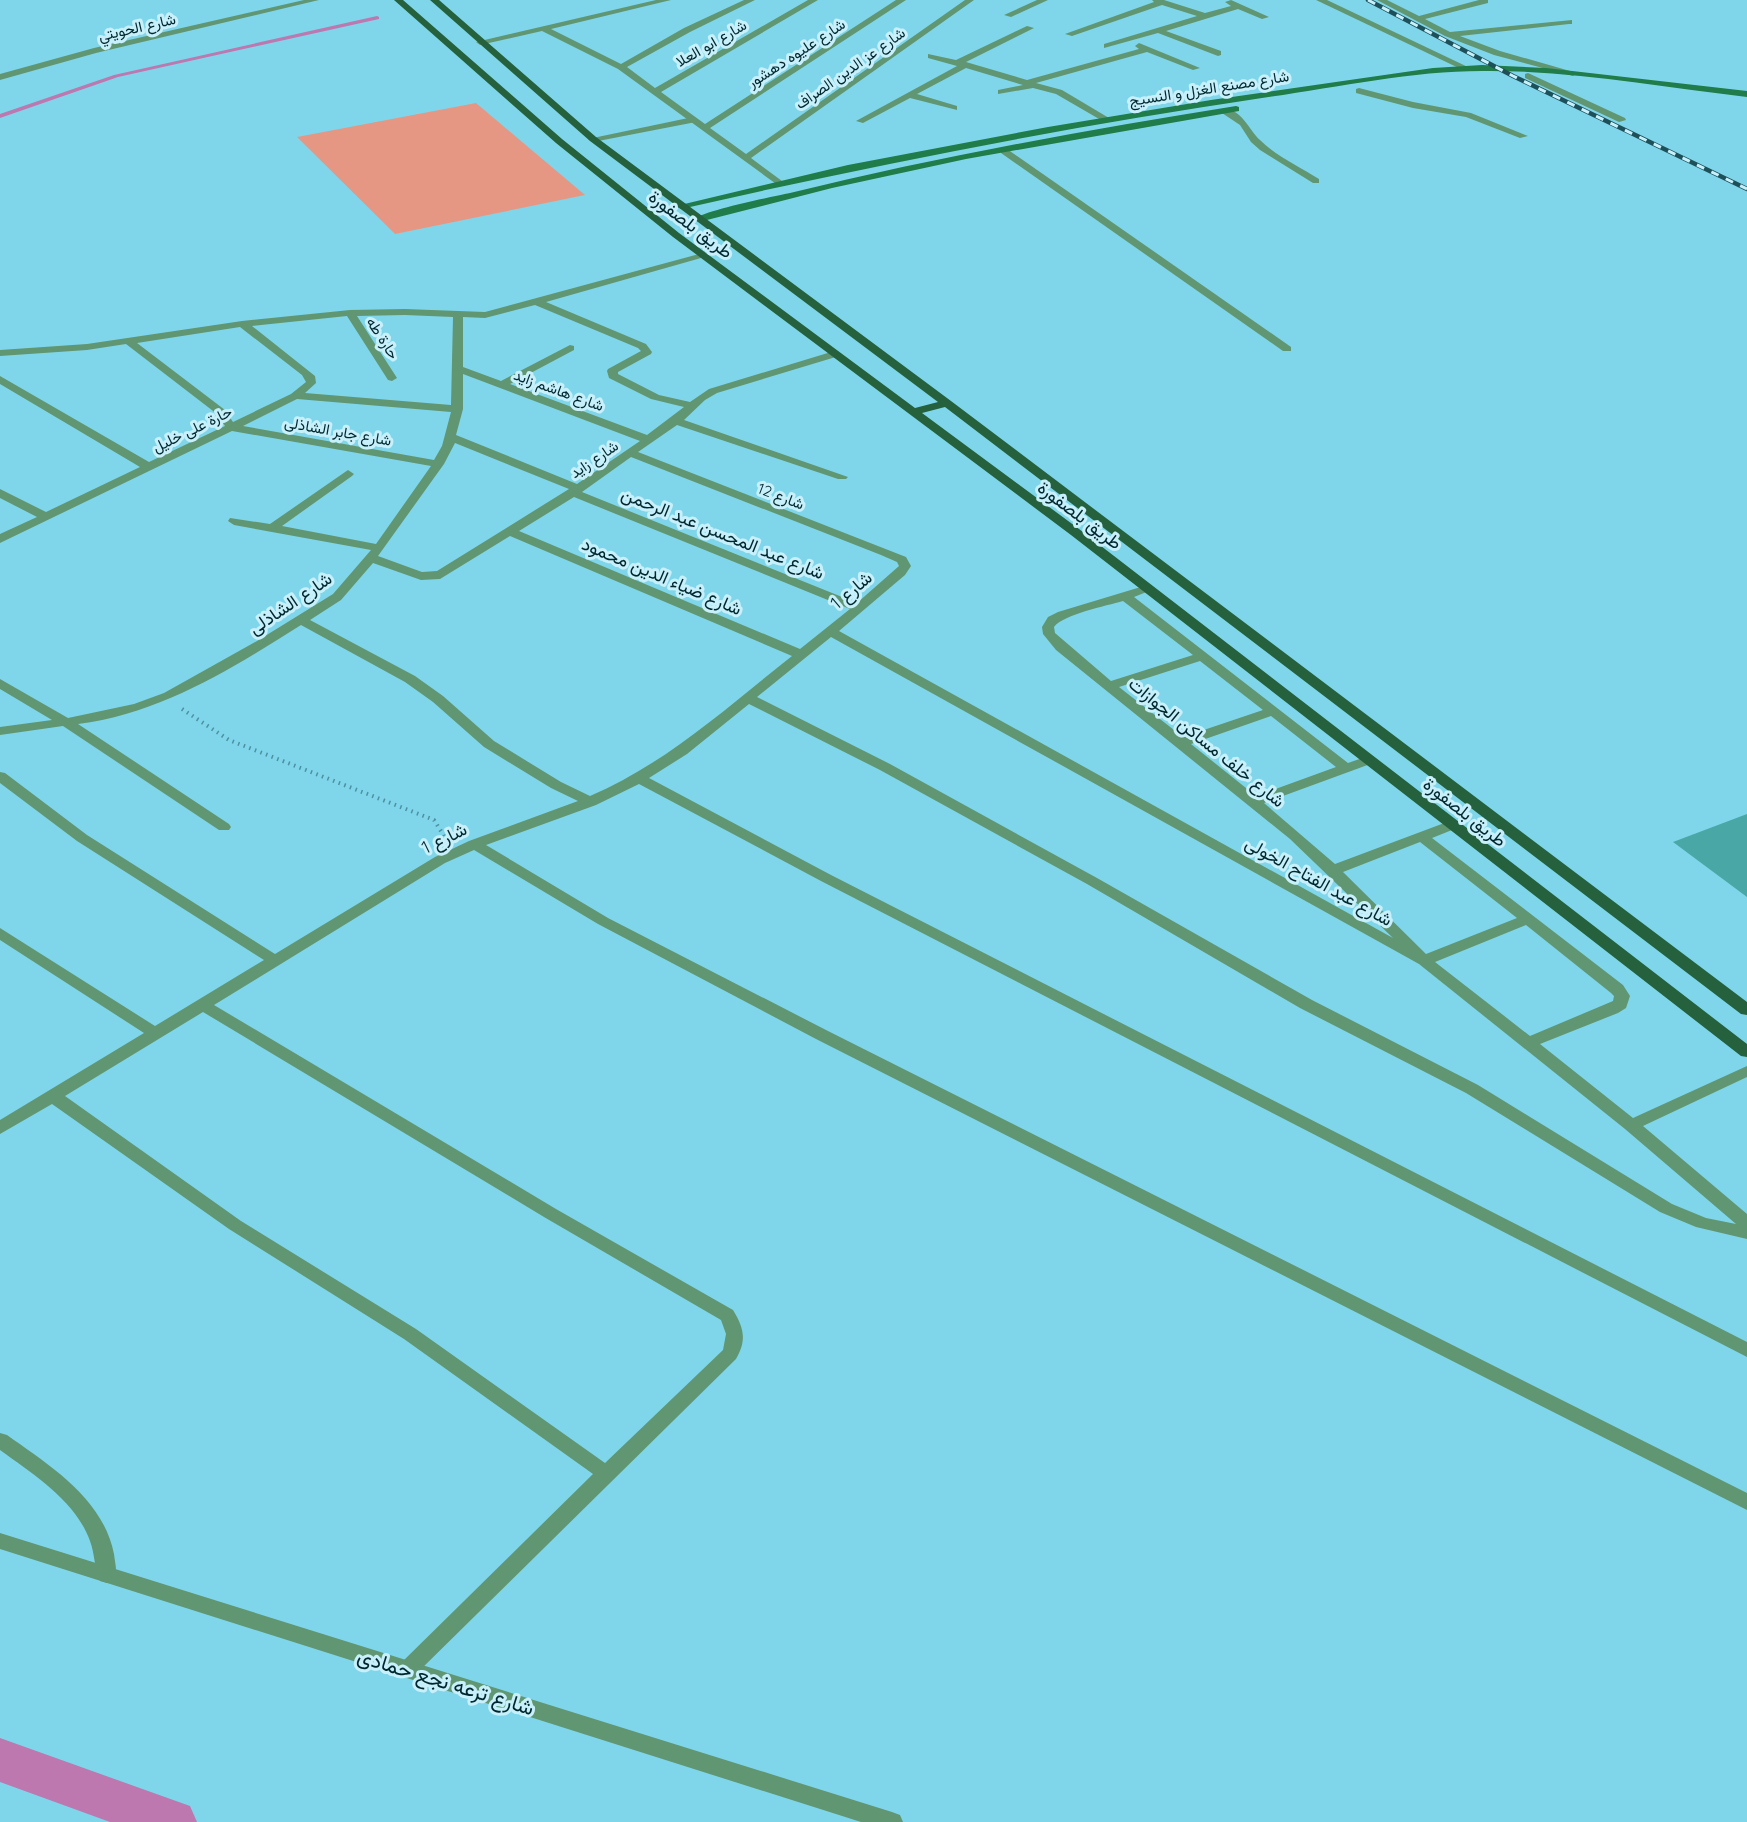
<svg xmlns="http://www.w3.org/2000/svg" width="1747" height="1822" viewBox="0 0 1747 1822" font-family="Quicksand,Vazirmatn,sans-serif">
<rect width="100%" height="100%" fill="#7fd6ea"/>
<path fill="#e69784" d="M476,103l109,92 -190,39 -98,-97z"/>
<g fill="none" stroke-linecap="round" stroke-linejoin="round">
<path fill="#bc78af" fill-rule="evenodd" d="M377,16l2,1v2l-261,58 -118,41v-4l114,-39z"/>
<path fill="#bc78af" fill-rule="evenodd" d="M0,1738l190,68 7,16h-87l-110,-40z"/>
</g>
<path fill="#49a7a6" d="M1747,814v83l-74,-55z"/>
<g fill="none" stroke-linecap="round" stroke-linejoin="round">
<path stroke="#4d91a0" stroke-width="4" stroke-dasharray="1.5 4.5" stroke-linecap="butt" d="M182,709l47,31 205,80 10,16"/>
<g fill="#619672" fill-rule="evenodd">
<path d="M1359,88l54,14 58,11 57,23 -8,2 -54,-21 -53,-9 -57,-15v-4z"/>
<path d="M1222,109c19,-2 27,21 38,31 16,16 40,27 59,39v4h-6l-53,-33 -9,-8 -11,-17 -18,-12z"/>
<path d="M693,117l4,3 -1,2 -103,20 -5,-3z"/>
<path d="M1001,149h6l284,198v4h-8l-282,-198z"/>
</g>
<g fill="#619672" fill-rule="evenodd">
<path d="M304,0h15l-223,53 -96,27v-6l94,-26z"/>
<path d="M656,0h15l-120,29 70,35 63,-36 60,-28h11l-65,32 -63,35 28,21 153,-88h10l-157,92 44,32 191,-124h10l-196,128 36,26 219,-154h9l-223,158 31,23v4l-3,1 -161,-117 -76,-38 -62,14 -4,-3z"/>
<path d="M1037,0h11l-37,17 -7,-2z"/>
<path d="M1152,0h12l41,13 26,-7 -6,-4 6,-2 38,17 -7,2 -24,-10 -72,22 55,20v4l-3,1 -60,-23 -54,15v-4l93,-28 -35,-11 -90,31 -7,-2 89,-32z"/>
<path d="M1316,0h11l143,68 -7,2z"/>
<path d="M1377,0h10l32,16 60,-16h9v3l-63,16 25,13 122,-12v4h-3l-109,12 40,15 77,22 -4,3 -79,-21 -49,-19z"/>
<path d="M1027,26l7,2 -68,34 61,18 112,-31 -4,-3 4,-3 61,25 -7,2 -46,-18 -111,31 26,7 47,28 1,2 -4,3 -50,-29 -23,-6 -35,6v-4l25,-5 -57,-17 -49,26 40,12v4l-47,-12 -47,25 -7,-2 101,-55 -29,-8v-4l28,6z"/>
<path d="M1528,73l97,45 1,2 -7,2 -94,-44v-4z"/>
<path d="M699,254l9,2 -162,46 100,42 6,8 -1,2 -33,18v2l41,21 31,7 19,-13 122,-37h8v4l-122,37 -12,7 -21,20 164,57 -2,2h-8l-161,-54 -39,27 268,105 5,9 -6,9 -66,56 554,307 -103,-99 -234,-189 -13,-16 -1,-7 6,-10 10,-5 86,-26h8l2,3 -20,8 214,166 20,-7 7,4 -2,3 -109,40 71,61 112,-42h10l2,3 -2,3 -25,10 191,147 7,11 -4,12 -8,5 -78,31 93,74 114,-52v11l-104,49 104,88v25l-51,-12 -36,-15 -194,-119 -166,-85 -213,-124 -207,-114 -131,-66 -62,50 -38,24 182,97 916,467v15l-926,-476 -182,-97 -43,21 -110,40 122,73 220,113 919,462v17l-931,-471 -218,-115 -124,-74 -29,13 -231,142 342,204 177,101c11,18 14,30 3,49l-321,316 -7,3 -7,-3 -3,-6 3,-6 192,-189 -189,-135 -175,-110 -177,-125 -52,30v-14l144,-87 -144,-93v-12l155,98 109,-66 -187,-119 -77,-58v-11l5,1 82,62 188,119 160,-97 34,-16 109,-40 -27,-13 -67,-41 -51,-45 -28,-20 -104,-57c-70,44 -139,88 -223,99l151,100 2,3 -2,3h-10l-156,-104 -63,9v-8l52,-7 -52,-31v-10l68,39 66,-14 30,-11 93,-52 76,-47 38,-44 -137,-25 -6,-4 2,-3 40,6 78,-54 6,4 -2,2 -70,50 94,18 55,-78 -199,-35 -232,112v-9l37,-17 -37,-19v-9l46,23 94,-45 -140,-83v-8l149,86 76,-36 -8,-12 -91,-70 -39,6 -87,6v-6l87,-6 155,-23 108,-11 55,-1 80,3zM535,305l103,43 3,3 -33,18 -1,2 2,7 42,21 33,8 -37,28 -137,-51 64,-34v-4l-4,-1 -69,36 -38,-14v-50l22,1zM405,315l48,2 -2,88 -146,-12 11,-10 -1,-7 -63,-50 95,-10 41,64 4,1 5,-3 -40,-62zM240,327l62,48 4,7 -15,12 -58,28 -8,-12 -88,-67zM463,374l177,67 -63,43 -121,-49 7,-26zM297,399l154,13 -9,34 -8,14 -191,-34zM455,443l114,46 -132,82 -15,1 -44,-16 66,-92zM631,457l250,98 16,7 2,4 -42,37 -275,-111zM574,497l276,112 -50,40 -281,-118zM510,536l282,120c-65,51 -125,107 -202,140l-29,-14 -67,-41 -51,-45 -28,-20 -105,-56 31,-20 32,-37 48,17 19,-1zM1123,601l70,54 -82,26 -56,-48 -1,-6c10,-13 52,-21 69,-26zM831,637l588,327 206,165 111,95 -30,-6 -34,-14 -194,-119 -166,-85 -215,-122 -207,-114 -133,-67zM1200,661l63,49 -80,27 -64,-50zM1271,716l65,51 -80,29 -65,-52zM1420,842l97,76 -91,36 -83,-82zM1526,925l85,68 3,3 -1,5 -83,35 -95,-74zM203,1012l341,205 177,103 5,14 -3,16 -118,113 -189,-134 -175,-108 -176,-125z"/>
<path d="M0,1433l7,2c42,30 96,63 107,119 1,9 4,18 0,27l-7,2 -7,-2c-6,-13 -5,-27 -10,-40 -15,-41 -56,-66 -90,-91z"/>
</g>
<path fill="#619672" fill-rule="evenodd" d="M0,1533l892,279 8,3 3,7h-42l-861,-273z"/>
<g fill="#207c48" fill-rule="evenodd">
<path d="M1482,65l64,3 201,23v6c-87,-10 -176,-27 -265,-26 -72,0 -148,17 -220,27 -195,29 -389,67 -581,111l-5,-3 172,-41 200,-38 163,-27 222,-32z"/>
<path d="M1236,106l3,1v4l-273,48 -134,29 -133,34 -5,-3c12,-9 77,-22 96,-26 147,-36 296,-63 446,-87z"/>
</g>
<path fill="#24613c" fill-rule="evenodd" d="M394,0h9l159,139 117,94 236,175 23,-6 -348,-261 -160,-141h9l157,137 355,264 796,601v13l-6,-1 -796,-607 -23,6 157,116 668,515v13l-6,-1 -670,-521 -398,-298 -117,-94z"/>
<defs>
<path id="rail" d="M1368,0l145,76 234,113"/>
</defs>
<use href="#rail" stroke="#1e505a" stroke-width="4.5"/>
<use href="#rail" stroke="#c7f0fa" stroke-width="3" stroke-dasharray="8" stroke-linecap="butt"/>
</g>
<g text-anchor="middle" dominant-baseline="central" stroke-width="6" stroke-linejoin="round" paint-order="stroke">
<g font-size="15" fill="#00272e" stroke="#c7f0fa">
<text transform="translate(137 27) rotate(-13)">شارع الحويتي</text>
<text transform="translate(711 43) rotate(-30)">شارع ابو العلا</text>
<text transform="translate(796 53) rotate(-33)">شارع عليوه دهشور</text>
<text transform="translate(850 68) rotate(-35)">شارع عز الدين الصراف</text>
<text transform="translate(1209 88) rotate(-9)">شارع مصنع الغزل و النسيج</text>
<text transform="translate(383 338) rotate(57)">حارة طه</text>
<text transform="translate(559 390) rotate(20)">شارع هاشم زايد</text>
<text transform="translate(192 429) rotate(-26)">حارة على خليل</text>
<text transform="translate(338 431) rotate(10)">شارع جابر الشاذلى</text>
<text transform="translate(594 459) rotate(-34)">شارع زايد</text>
<text transform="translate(781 496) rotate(21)">شارع 12</text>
</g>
<g font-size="18" fill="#00272e" stroke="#c7f0fa">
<text transform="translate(691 224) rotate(37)">طريق بلصفورة</text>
<text transform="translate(1080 515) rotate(37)">طريق بلصفورة</text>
<text transform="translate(723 533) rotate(22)">شارع عبد المحسن عبد الرحمن</text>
<text transform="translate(662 576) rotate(23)">شارع ضياء الدين محمود</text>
<text transform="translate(851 590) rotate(-40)">شارع 1</text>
<text transform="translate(290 603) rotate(-34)">شارع الشاذلى</text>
<text transform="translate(1207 742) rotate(39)">شارع خلف مساكن الجوازات</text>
<text transform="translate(1465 812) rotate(38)">طريق بلصفورة</text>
<text transform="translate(444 838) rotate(-26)">شارع 1</text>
<text transform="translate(1319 881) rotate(29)">شارع عبد الفتاح الخولى</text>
</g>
<g font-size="21" fill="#00272e" stroke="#c7f0fa">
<text transform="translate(446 1681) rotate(17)">شارع ترعه نجع حمادى</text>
</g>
</g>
</svg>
